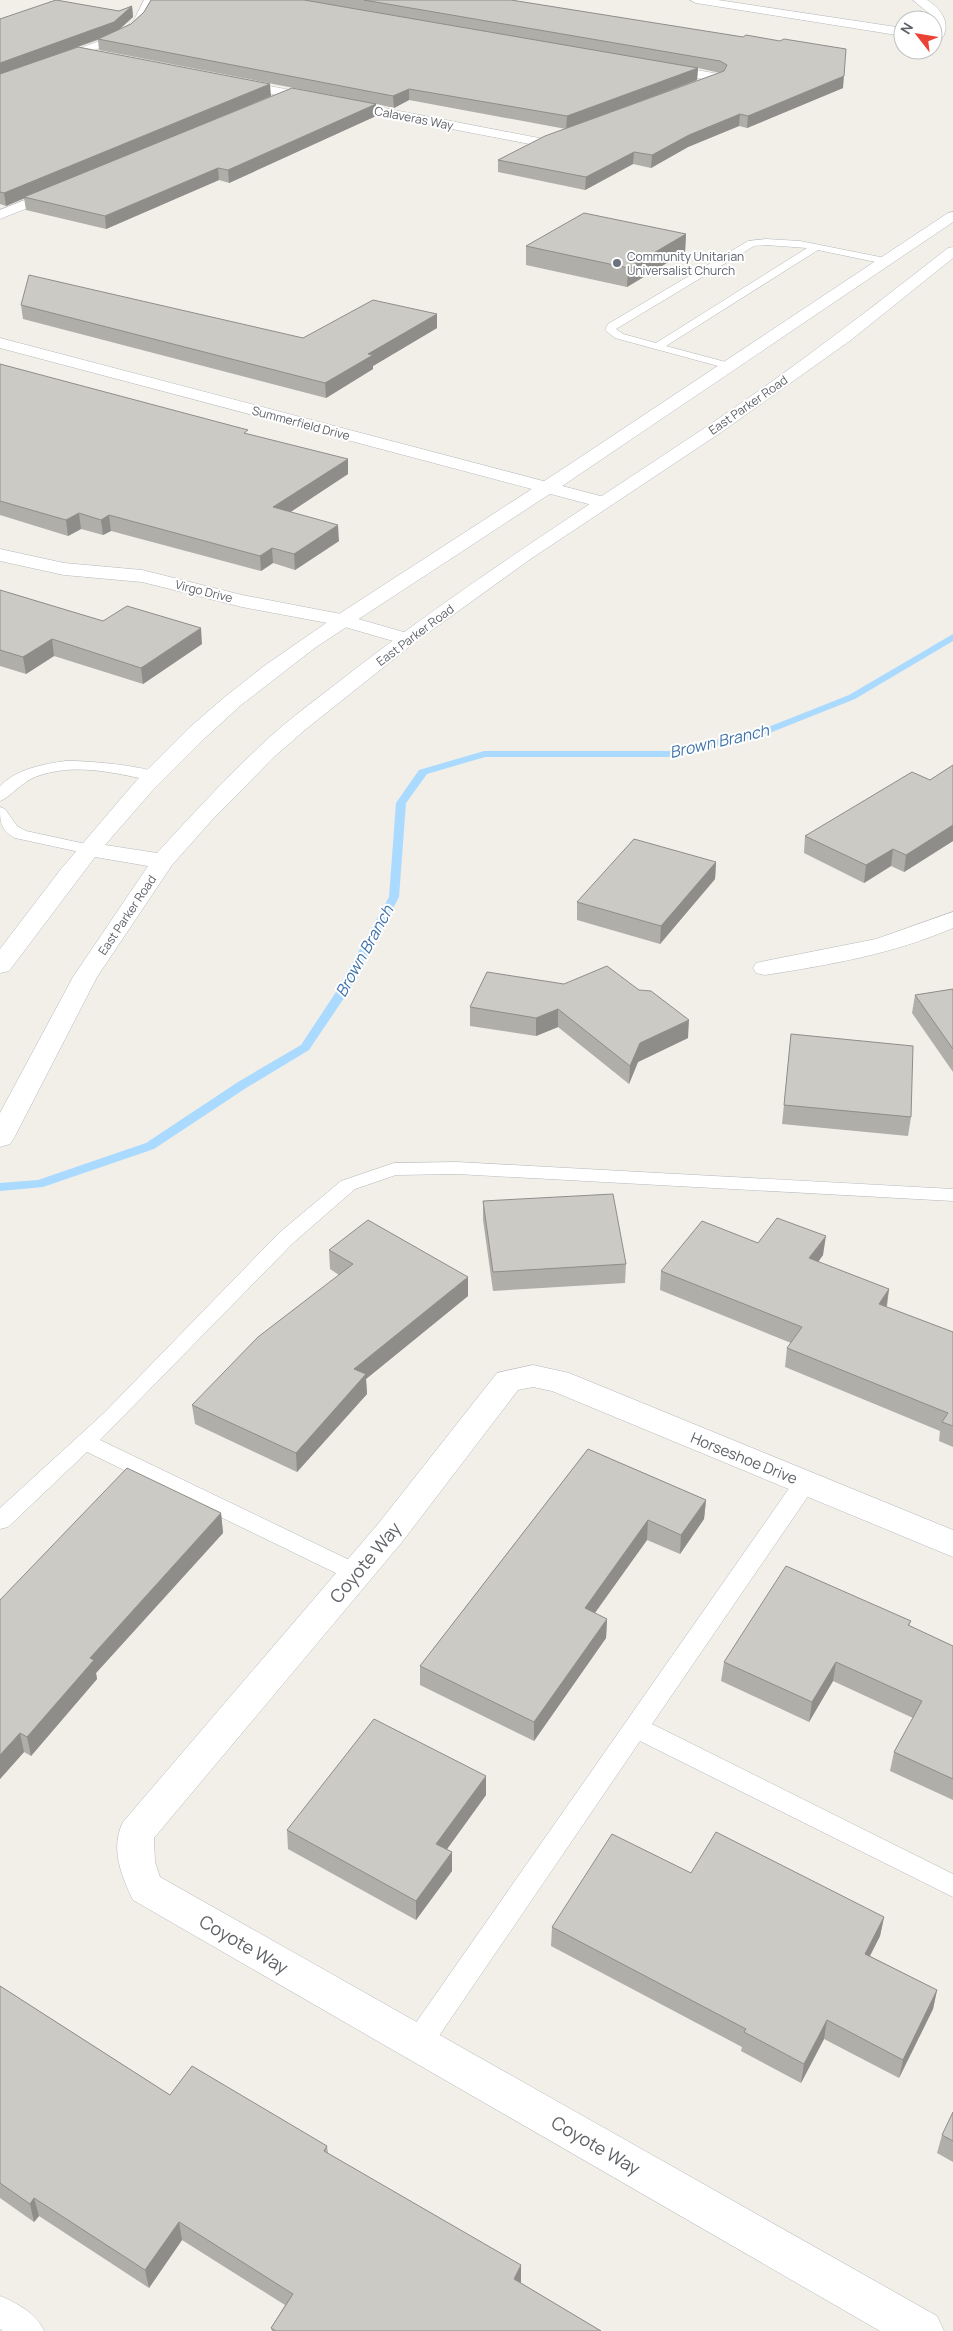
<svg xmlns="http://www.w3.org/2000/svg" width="953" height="2331" viewBox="0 0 953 2331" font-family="Manrope,sans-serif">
<rect width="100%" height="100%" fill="#f1efe8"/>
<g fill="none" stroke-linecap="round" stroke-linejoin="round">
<path fill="#aadaff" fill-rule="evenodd" d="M953,634v7l-98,58 -88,35 -99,23h-183l-58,17 -21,29 -7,94 -51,95 -39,58 -63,38 -92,61 -111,38 -43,4v-8l38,-3 108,-37 92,-61 63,-37 35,-53 53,-95 7,-94 23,-33 65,-19h184l93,-21 88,-35z"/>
<defs>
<g id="service">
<path d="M766,239l34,2 85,17 5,3 -5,3 -67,-14 -152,96 67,18 2,2 -2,2 -4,1 -114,-31 -10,-8 3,-6 140,-83zM766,245l41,3 -151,95 -33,-9 -7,-5 138,-83z"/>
<path d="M66,761c15,-1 88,5 96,15l-8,5c-40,-8 -80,-19 -119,-4 -13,5 -26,21 -35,24v-15c17,-17 43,-22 66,-25z"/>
<path d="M0,807l5,2 12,17 9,5 69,15 2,3 -2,3 -6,2 -74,-16c-14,-8 -15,-15 -15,-31z"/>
<path d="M457,1162l496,27v12l-496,-27 -61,1 -41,14 -62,54 -193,197 264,127 3,6 -3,6 -8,3 -8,-3 -261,-127 -79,75 -8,2v-21l104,-95 175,-180 62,-52 53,-18z"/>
<path d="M805,1475l8,2 3,6 -3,6 -161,235 301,150v23l-313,-156 -212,311 -10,4 -10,-4 -4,-9 4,-9 389,-557z"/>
<path d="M0,2296c17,7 37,18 44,35h-41l-3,-2z"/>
</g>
<g id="minor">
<path d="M144,0h12l-13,24 -19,15 -124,46v-8l116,-42 18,-15z"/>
<path d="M690,0h28l185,28v8l-207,-33z"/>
<path d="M913,0h14c13,8 24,22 16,37h-8l-1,-14 -3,-8z"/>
<path d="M661,64l58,10 6,4 -6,4 -62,-11 -2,-3z"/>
<path d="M233,79l311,60 26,-9 7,4 -2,3 -30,10 -316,-61 -2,-3 2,-3z"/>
<path d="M60,186l7,4 -2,3 -65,26v-9z"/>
<path d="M0,338l608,160 3,4 -3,4h-12l-596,-158z"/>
<path d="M0,549l64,14 78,7 100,25 99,19 73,21 3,4 -3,4 -7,2 -69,-20 -96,-18 -100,-25 -78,-7 -64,-14z"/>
<path d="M953,912v16c-60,26 -124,37 -188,47l-9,-2 -3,-5 3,-5 9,-2 111,-22z"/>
<path d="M533,1365l36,8 384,157v27l-401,-166 -19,-4 -15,3 -116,152 -248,296 1,24 5,15 777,439 7,15h-64l-747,-431c-12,-25 -23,-52 -10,-78l255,-298 119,-151z"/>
</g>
<path id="secondary" d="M953,212v10l-382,258 -255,167 -75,58 -35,32 -54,54 -47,54 52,8c33,-36 66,-72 101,-105 31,-30 67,-55 101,-82 112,-86 230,-161 347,-239 84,-56 163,-117 242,-179l5,-1v11l-102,82 -131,93 -188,125 -118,85 -108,86 -32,28 -63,64 -39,44 -75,112 -83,161 -4,6 -10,3v-34l73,-136 75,-111 -53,-9 -86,114 -9,2v-24l61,-80 75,-88 54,-54 36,-31 38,-30 78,-54 216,-140 390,-259z"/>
</defs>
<use href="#service" stroke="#b5b8bc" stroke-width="1"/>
<use href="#minor" stroke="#b5b8bc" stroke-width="1"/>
<use href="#secondary" stroke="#b6babf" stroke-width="1"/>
<use href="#service" fill="#fff" fill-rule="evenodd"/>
<use href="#minor" fill="#fff" fill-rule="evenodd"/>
<use href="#secondary" fill="#fff" fill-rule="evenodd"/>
</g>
<g fill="#afaea9" fill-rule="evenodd">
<path d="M151,0h360l332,88 -96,40 -8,-2 -51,21 -37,21 -18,-4 -48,26 -87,-18v-12l68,-31 -157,-29 -15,8 -18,-4v12l-147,67 -10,-3 -113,49 -80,-19 -2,-12 -18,8 -6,-2v-185l119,-8 13,-5 1,11 -14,13 12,-6 13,-12zM98,40l1,10 241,47 -246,72 177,-73 -193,-49zM698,68l22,5 -153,56 130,-49z"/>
<path d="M686,234l-1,18 -58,35 -101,-22v-19z"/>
<path d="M21,305l282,33 134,-24v14l-64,38v3l-47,29 -303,-79z"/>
<path d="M0,364l248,70 100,40 -58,38 49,29 -44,29 -22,-7 -12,8 -150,-40 -8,4 -22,-6 -13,7 -68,-21z"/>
<path d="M0,590l103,31 99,23 -59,40 -89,-28 -28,18 -26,-8z"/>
<path d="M953,765v76l-49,31 -13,-6 -27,17 -60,-30 1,-17 125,-56z"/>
<path d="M716,862l-1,17 -55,65 -83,-24v-18z"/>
<path d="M487,972l201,66 -50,24 -9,22 -71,-57 -22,9 -66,-10v-19z"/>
<path d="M953,989v83l-41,-59 3,-18z"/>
<path d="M791,1034l120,83 -3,19 -126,-12z"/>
<path d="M483,1201l143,63 -1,19 -132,8 -10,-71z"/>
<path d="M758,1243l65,12 -5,7 71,27 -2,18 66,25v115l-14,-6 1,-10 -155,-64 2,-19 4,-5 -131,-53 1,-19z"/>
<path d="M329,1250l139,46 -102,83 1,15 -70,78 -102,-48 -3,-19 147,-130 -9,-6z"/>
<path d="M588,1449l118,51 -2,19 -24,35 -33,-14 -52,73 12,6 -1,19 -72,103 -114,-56v-19z"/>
<path d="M221,1513l2,20 -127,140 1,6 -66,77 -7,-4 -24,27v-179z"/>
<path d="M911,1621l-2,5 44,20v154l-63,-29 4,-19 19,-34 -80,-37 -24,41 -88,-41 3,-19z"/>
<path d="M486,1776v19l-39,54 5,3v19l-36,49 -128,-71 -1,-19z"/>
<path d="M691,1873l193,44 -4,19 -10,20 67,34 -4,19 -34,69 -75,-39 -23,44 -60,-32 1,-4 -191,-101 1,-19z"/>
<path d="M0,1986l170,109 157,51 1,7 193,130 80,48h-329l-1,-3 14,-23 -103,-65 -33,48 -110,-72 -5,6 -34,-24z"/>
<path d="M953,2112v50l-16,-9 5,-18z"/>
</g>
<g fill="#8f8d8a">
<path d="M132,6l1,11 -18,16 -115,42v-12z"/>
<path d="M698,68l-1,12 -131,49 1,-13z"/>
<path d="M844,76l-1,12 -96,40 1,-12z"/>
<path d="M270,84l1,12 -265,110 -2,-13z"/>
<path d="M409,89v11l-15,8 -1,-12z"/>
<path d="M376,104v12l-147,67 -1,-13z"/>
<path d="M740,114l-1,12 -51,21 -37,21 1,-13 37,-20z"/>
<path d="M634,152l-1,12 -48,26 1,-13z"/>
<path d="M218,168l1,12 -113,49 -1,-13z"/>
<path d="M686,234l-1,18 -58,35 1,-19z"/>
<path d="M437,314v14l-64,38v3l-47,29 -1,-15 43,-29z"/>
<path d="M348,459v15l-74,49 -1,-16z"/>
<path d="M79,513l2,16 -13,7 -2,-16z"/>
<path d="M109,515l2,16 -8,4 -2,-15z"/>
<path d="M338,525l1,16 -44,29 -1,-16z"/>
<path d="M272,548l1,15 -12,8 -1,-15z"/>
<path d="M201,628l1,16 -59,40 -2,-16z"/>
<path d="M52,639l2,17 -28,18 -3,-17z"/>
<path d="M953,825v16l-49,31 2,-17z"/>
<path d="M893,849l-2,17 -27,17 2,-18z"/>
<path d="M716,862l-1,17 -55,65 1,-18z"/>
<path d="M558,1009v18l-22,9v-18z"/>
<path d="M689,1020l-1,18 -50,24 -9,22 1,-18 10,-23z"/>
<path d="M826,1236l-3,19 -16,22 2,-19z"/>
<path d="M468,1277v19l-102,83 1,15 -70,78 -1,-19 58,-84z"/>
<path d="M889,1289l-3,19 -7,-4z"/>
<path d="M706,1500l-2,19 -24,35 1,-19z"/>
<path d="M221,1513l2,20 -127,140 1,6 -66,77 -4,-19 63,-79z"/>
<path d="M648,1520l-1,20 -63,88 1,-20z"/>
<path d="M607,1619l-1,19 -72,103v-19z"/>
<path d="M836,1662l-3,19 -24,41 3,-20z"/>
<path d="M20,1733l4,19 -24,27v-24z"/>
<path d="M486,1776v19l-49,68 -1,-19z"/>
<path d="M452,1852v19l-36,49v-19z"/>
<path d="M884,1917l-4,19 -19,37 4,-19z"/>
<path d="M937,1990l-4,19 -34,69 4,-18z"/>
<path d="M827,2020l-3,19 -23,44 3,-19z"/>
<path d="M34,2198l5,18 -5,6 -4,-18z"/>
<path d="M179,2222l3,18 -33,48 -4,-18z"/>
<path d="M521,2265v18l-7,-4z"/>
</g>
<g fill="#cccac5" stroke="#8f8d8a">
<path d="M56,0l63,11 13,-5 -18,16 -114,41v-44z"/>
<path d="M151,0h153l394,68 -131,48 -158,-27 -16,7 -295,-57 33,-15 13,-12z"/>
<path d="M364,0h147l232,37 3,-2 34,6 4,-2 62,10 -2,27 -96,40 -8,-2 -51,21 -37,20 -18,-3 -48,25 -88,-17 47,-24 179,-65 3,-6 -7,-4z"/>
<path d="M78,47l192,37 -266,109 -4,-1v-118z"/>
<path d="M292,88l84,16 -148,66 -10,-2 -113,48 -81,-19z"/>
<path d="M584,213l102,21 -58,34 -102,-22z"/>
<path d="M29,275l274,63 70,-38 64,14 -69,40 5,1 -48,28 -304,-78z"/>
<path d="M0,364l248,66 -4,3 104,26 -75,48 65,18 -44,29 -22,-6 -12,8 -151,-41 -8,5 -22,-7 -13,7 -66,-19z"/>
<path d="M0,590l103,31 24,-15 74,22 -60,40 -89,-29 -29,18 -23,-7z"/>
<path d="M953,765v60l-47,30 -13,-6 -27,16 -61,-29 107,-64 18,8z"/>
<path d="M634,839l82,23 -55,64 -84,-24z"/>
<path d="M607,966l32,24 12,1 38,29 -49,23 -10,23 -72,-57 -22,9 -66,-11 17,-35 77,12z"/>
<path d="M953,989v60l-38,-54z"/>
<path d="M791,1034l122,12 -2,71 -127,-12z"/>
<path d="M613,1194l13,70 -133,8 -10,-71z"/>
<path d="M777,1218l49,18 -17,22 80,31 -10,15 74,28v94l-11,-4 6,-9 -161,-65 15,-21 -141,-56 41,-50 56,22z"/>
<path d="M368,1220l100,57 -114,92 12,5 -70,79 -104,-48 66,-68 95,-73 -24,-14z"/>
<path d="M588,1449l118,51 -25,35 -33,-15 -63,88 22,11 -73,103 -114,-56z"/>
<path d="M127,1468l94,45 -131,145 4,2 -67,77 -7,-4 -20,22v-155z"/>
<path d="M786,1566l125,55 -3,4 45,21v133l-59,-27 28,-51 -86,-39 -24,40 -88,-40z"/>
<path d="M374,1719l112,57 -50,68 16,8 -36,49 -129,-71z"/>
<path d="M716,1832l168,85 -19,37 72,36 -34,70 -76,-40 -23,44 -60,-32 2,-3 -194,-102 60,-93 79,39z"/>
<path d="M0,1986l170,109 22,-29 135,80 -3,5 197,114 -7,14 87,52h-325l-5,-3 22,-34 -114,-72 -34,48 -111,-72 -4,6 -30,-21z"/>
<path d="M953,2112v29l-11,-6z"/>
</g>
<circle fill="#6b7280" stroke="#fff" stroke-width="2" cx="617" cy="263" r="5"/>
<g text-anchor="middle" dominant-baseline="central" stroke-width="4" stroke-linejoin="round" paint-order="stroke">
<g font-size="12" fill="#5f6368" stroke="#fff">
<text transform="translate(414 118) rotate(11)">Calaveras Way</text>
<text transform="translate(748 405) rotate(-35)">East Parker Road</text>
<text transform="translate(301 423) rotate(15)">Summerfield Drive</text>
<text transform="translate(204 591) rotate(14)">Virgo Drive</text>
<text transform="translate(415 635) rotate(-37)">East Parker Road</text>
<text transform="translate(127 915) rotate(-56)">East Parker Road</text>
</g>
<g font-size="12" fill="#5b616d" stroke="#fff" text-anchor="start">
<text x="627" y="256">Community Unitarian<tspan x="627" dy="14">Universalist Church</tspan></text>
</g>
<g font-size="15" fill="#5f6368" stroke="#fff">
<text transform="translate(744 1458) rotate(22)">Horseshoe Drive</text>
</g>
<g font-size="16" font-style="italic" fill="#4174aa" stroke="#fff">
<text transform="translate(719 741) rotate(-13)">Brown Branch</text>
<text transform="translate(364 951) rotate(-61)">Brown Branch</text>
</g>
<g font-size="18" fill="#5f6368" stroke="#fff">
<text transform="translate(365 1562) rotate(-50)">Coyote Way</text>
<text transform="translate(244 1944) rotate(30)">Coyote Way</text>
<text transform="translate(596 2145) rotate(30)">Coyote Way</text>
</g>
</g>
<g transform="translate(918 35) rotate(301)"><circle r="24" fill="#ffffff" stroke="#bfc1c3"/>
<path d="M0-4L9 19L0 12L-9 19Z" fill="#ea4335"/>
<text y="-8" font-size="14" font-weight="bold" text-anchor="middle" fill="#5f6368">N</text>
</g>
</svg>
